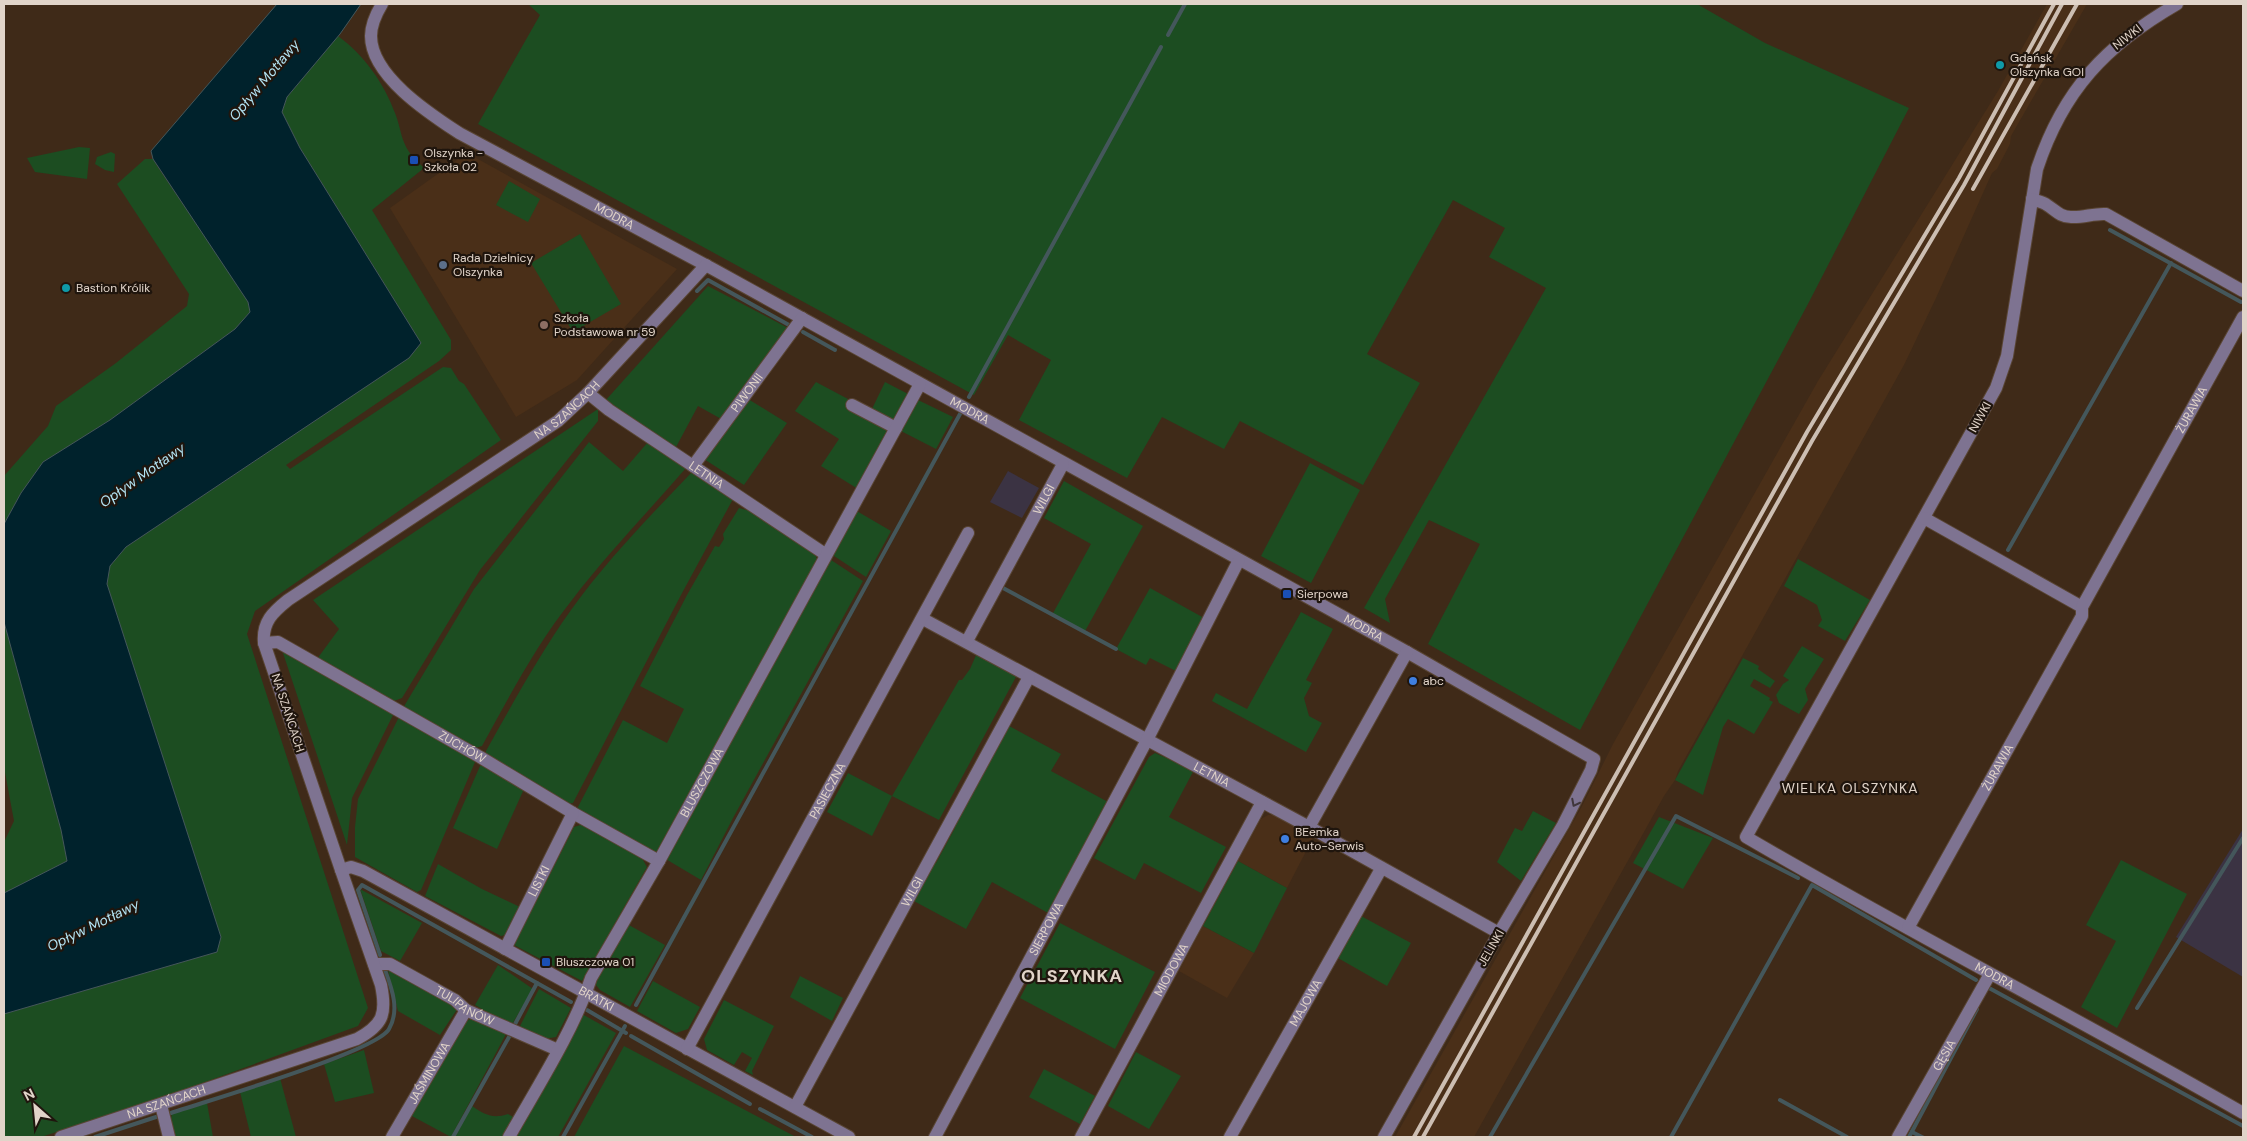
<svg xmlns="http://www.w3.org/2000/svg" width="2247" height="1141" viewBox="0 0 2247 1141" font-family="'DM Sans',sans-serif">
<rect width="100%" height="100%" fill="#3f2a18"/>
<g fill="#4a2f18">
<path d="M2047,4h40l-76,132 -1,8 -13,25 -5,4 -56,125 -32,67 -226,406 -3,9 -11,16 -190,341h-79l186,-329 32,-64 205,-363 180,-290z"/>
<path d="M467,153l210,116 -100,111 -61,37 -126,-209z"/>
<path d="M1268,815h5l41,21 -27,52 -49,-27 23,-42z"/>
<path d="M1203,926l51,27 -27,45 -48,-27z"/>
</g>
<g fill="#3b3343">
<path d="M1008,471l31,17 -17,30 -32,-16z"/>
<path d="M2243,829v148l-67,-40z"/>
</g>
<g fill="#1c4d21">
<path d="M528,4h1169l68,39 144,65 -100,194 -229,428 -152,-86 52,-100 -51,-24 -44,79 5,24 -26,-15 182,-320 -57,-31 16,-29 -52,-28 -86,154 53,29 -57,102 -123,-64 -16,28 -62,-32 -35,61 -108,-58 32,-60 -43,-25 -34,60 -496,-271 62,-109z"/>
<path d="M338,36c26,19 46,47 57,77 7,18 5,27 17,43l-2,2 6,7 3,-2 5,5 -52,42 79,130v10l-12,11 -153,104 4,4 153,-102 8,1 8,13 5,3 37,56 -246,171 -8,23 121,374 -10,18 -191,70 -126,41h-37v-123l213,-62 -110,-368 3,-18 16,-19 283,-189 12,-15 -121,-195 -18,-36 5,-15z"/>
<path d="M79,147l11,1 -3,31 -52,-7 -8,-14z"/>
<path d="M111,152l4,2 -1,18 -9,-2 -10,-6 2,-7z"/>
<path d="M145,159h8l4,7 74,109 17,27 2,10 -15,17 -125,91 -67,42 -22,31 -17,31v-48l44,-50 8,-20 60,-43 71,-57 2,-12 -72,-110z"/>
<path d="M509,181l31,18 -12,23 -32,-17z"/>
<path d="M580,234l41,70 -48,28 -42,-69z"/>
<path d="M708,286l82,43 -67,91 -25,-14 -23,43 -70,-48z"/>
<path d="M816,382l32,17 -2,5 46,25 -34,60 -37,-23 18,-27 -44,-28z"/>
<path d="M885,382l25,13 -12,22 -7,4 -20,-10z"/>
<path d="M748,399l39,24 -43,62 -40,-26z"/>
<path d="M916,399l37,18 -17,32 -35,-18z"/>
<path d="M598,409v12l-118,149 -78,128 -11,4 -74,-43 22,-30 -26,-29z"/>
<path d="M589,442l34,29 25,-29 38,26c-38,44 -79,86 -114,132 -36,45 -63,97 -90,146l-10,3 -69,-41 71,-119z"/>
<path d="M1310,463l50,27 -49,93 -50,-27z"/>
<path d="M692,472l41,27 -52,96 -108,208 -7,1 -80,-48v-5c27,-48 53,-96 85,-141 35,-49 79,-94 121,-138z"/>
<path d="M1064,481l79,45 -59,107 -32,-18 39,-71 -47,-26z"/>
<path d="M739,508l11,3 62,40 4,5 1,5 -161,292 -77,-41 -1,-5 45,-87 44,23 17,-34 -44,-23 47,-91 28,-49 4,1 5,-8 -1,-5z"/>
<path d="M855,510l36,21 -25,46 -35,-23z"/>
<path d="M828,558l35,23 -130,237 -32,62 -37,-22z"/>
<path d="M1798,559l72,41 -25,41 -27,-15 4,-6 -5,-15 -33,-19z"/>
<path d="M1150,588l54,30 -28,53 -26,-13 -4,7 -30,-16z"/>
<path d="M1301,612l32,17 -27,51 6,3 -8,15 5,18 13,7 -16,29 -94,-51 4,-8 31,16z"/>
<path d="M4,622l57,208 6,31 -63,32v-51l10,-21 -10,-54z"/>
<path d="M1802,646l22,13 -19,30 3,11 -9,14 -20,-11 -3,-8 7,-11 6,-4 -6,-4z"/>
<path d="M281,647l113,66 -42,85 -5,47z"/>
<path d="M977,653l40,22 -78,145 -47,-24 -20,40 -45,-24 21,-39 44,23 67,-116h3l8,-11z"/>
<path d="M1743,658l16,8 -1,3 17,12 -5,7 -16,-9 -4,7 20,12 -1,2 4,2 -19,32 -26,-15 -5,8 -20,68 -28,-15z"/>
<path d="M399,717l75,42 1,3 -54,128 -4,2 -62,-35v-30l3,-28z"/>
<path d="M1009,726l52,28 -10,17 57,31 -60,111 -56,-31 -26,47 -54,-29 20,-36 4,-1 19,-35 -4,-2z"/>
<path d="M1155,753l39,17 -25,47 57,30 -25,46 -57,-30 -9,17 -41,-22 55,-101z"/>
<path d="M484,765l40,24 -27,60 -44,-21 27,-62z"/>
<path d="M1533,811l23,12 -35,58 -24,-19 18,-34 7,3z"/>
<path d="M1659,817l54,21 -30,51 -50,-26z"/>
<path d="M587,823l53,32 7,12 -65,114 -68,-36 60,-118z"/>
<path d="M2121,860l66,34 -70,134 -36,-21 35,-66 -30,-16z"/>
<path d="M1238,861l49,27 -33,65 -51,-27z"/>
<path d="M438,864l44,25 38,18 -15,28 -4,1 -76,-40z"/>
<path d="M360,889l62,34 -22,38 -19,-10z"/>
<path d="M1361,916l50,27 -24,43 -49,-28z"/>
<path d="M1060,923l95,49 -40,77 -95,-51z"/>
<path d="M627,924l38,21 -35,62 -30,-17 -4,-5 1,-6z"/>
<path d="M498,965l35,24 -22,37 -36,-21z"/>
<path d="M388,970l70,38 -18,27 -42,-24z"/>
<path d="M800,976l43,22 -11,23 -42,-24z"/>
<path d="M653,981l47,26 -12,22 -12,4 -39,-22z"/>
<path d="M539,989l32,19 -15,29 -12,2 -25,-11z"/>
<path d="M724,1000l50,26 -22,45 1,4 -8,-4 7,-13 -10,-6 -8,13 -27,-15 -3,-11z"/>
<path d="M582,1014l34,19 -58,104h-44z"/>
<path d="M473,1018l33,16 -55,103 -41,-22 52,-92z"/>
<path d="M624,1046l172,91h-222z"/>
<path d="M364,1050l10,43 -39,9 -11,-38z"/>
<path d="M1136,1052l45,24 -32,53 -41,-23z"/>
<path d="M1044,1069l51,27 -15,28 -51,-27z"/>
<path d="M280,1078l16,59h-45l-11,-45z"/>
<path d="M207,1103l6,34h-37l-5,-17 1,-7z"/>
<path d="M472,1106c13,9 21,13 36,8l7,4 -12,19h-48z"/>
</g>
<path fill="#00222c" stroke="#44575b" d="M277,4h84l-21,30 -53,63 -5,15 18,36 121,195 -12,15 -283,189 -16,19 -3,18 114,353 -4,15 -213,62v-121l63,-32 -6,-31 -57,-208v-98l17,-31 22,-31 67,-42 125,-91 15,-17 -2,-10 -95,-143 -2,-8z"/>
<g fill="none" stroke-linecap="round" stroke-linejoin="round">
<g stroke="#44575b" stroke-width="4">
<path d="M1168,35l17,-31"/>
<path d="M2110,230l131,72"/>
<path d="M697,291l11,-11 81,45"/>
<path d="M803,332l32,18"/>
<path d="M969,397l192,-350"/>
<path d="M2008,550l163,-287"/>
<path d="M1003,588l113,61"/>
<path d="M380,955l-22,-65 4,-5 209,117"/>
<path d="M1989,988l254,138"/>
<path d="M636,1005l324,-591"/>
<path d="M2137,1008l106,-170"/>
<path d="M587,1010l39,23"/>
<path d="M514,1026l23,-43"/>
<path d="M631,1036l119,68"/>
<path d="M1780,1100l67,37"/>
<path d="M760,1109l52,28"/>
<path d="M171,1113c35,-12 205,-61 218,-84 11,-19 3,-40 -4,-59"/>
<path d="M1912,1132l10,5"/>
<path d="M95,1137l61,-20"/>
<path d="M453,1137l56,-100"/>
<path d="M563,1137l62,-111"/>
<path d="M1490,1137l186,-321 122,62"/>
<path d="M1671,1137l141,-252 164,95"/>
<path d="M1909,1137l68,-128"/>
</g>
<defs>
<g id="minor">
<path id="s1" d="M382,4c-6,10 -11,20 -11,32 0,40 59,78 88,97l254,136 694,383 187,107 -3,11 -28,55 -64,108 -115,204"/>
<path id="s2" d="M2177,4c-71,41 -114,86 -140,165l-30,187 -11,32 -250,449c164,96 333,182 497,276"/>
<path d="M2032,199c5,2 11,3 15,6 8,5 13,12 24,12 12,1 23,-4 35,-3l137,77"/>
<path id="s3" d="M588,393l21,17 216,144"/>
<path d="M852,405l44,23"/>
<path id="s4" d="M693,466l109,-148"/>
<path d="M1924,518l158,89"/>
<path id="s5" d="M923,619l386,208 190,106"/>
<path id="s6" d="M967,641l96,-177"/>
<path id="s7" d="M264,643l14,-1 202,115 93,56 86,48"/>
<path d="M1309,827l98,-175"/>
<path id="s8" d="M341,870l10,-3 12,4 486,266"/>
<path id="s9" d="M1908,928l174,-312v-9l161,-290"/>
<path id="s10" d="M505,949l68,-136"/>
<path id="s11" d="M374,964h16l65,36 11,10 92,40"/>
<path id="s12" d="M687,1049l281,-516"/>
<path d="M161,1105l8,32"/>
<path id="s13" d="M795,1107l234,-430"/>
<path id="s14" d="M61,1137l296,-98c26,-14 30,-25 24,-54l-40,-115 -77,-227c-2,-21 9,-31 24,-43l270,-179 30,-28 118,-128"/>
<path id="s15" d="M392,1137l74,-127"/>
<path id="s16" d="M509,1137c27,-48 65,-107 82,-159l68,-117 261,-477"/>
<path id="s17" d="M935,1137l212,-397 92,-180"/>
<path id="s18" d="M1081,1137l181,-335"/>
<path id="s19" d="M1230,1137l151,-268"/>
<path id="s20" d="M1898,1137l92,-163"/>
</g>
</defs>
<use href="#minor" stroke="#594534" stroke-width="14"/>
<use href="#minor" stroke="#7e7391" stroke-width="12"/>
<g stroke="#ccbeb2" stroke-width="4">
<path d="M1973,189l104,-185"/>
<path d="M1414,1137l393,-705 152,-254 95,-174"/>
<path d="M1423,1137l389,-696 152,-256 98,-181"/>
</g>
</g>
<defs><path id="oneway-chevron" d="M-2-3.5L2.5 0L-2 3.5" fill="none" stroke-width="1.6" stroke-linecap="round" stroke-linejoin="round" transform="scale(1.25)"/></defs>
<use stroke="#40363b" href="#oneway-chevron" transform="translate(1575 803) rotate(117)"/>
<g fill="#0f9aa8" stroke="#1f150d" stroke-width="2">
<circle cx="2000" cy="65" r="5"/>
<circle cx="66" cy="288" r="5"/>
</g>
<g fill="#1a4fb4" stroke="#1f150d" stroke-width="2">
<rect x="409" y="155" width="10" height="10" rx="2.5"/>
<rect x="1282" y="589" width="10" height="10" rx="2.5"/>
<rect x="541" y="957" width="10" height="10" rx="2.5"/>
</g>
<circle fill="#5c6f8a" stroke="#1f150d" stroke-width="2" cx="443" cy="265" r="5"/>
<circle fill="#8d6e63" stroke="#1f150d" stroke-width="2" cx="544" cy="325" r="5"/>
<g fill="#3f7fe0" stroke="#1f150d" stroke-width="2">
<circle cx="1413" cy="681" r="5"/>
<circle cx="1285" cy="839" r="5"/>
</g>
<g text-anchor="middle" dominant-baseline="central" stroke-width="4.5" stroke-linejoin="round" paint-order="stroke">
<g font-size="12" fill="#e1d4c9" stroke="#1f150d">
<text transform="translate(2127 37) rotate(-38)">NIWKI</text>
<text stroke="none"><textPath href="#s1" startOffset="346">MODRA</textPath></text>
<text stroke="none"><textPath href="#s4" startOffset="91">PIWONII</textPath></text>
<text stroke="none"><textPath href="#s14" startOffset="1129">NA SZAŃCACH</textPath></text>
<text stroke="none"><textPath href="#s9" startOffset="592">ŻURAWIA</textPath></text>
<text stroke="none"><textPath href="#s1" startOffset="751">MODRA</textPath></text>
<text transform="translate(1980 417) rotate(-61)">NIWKI</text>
<text stroke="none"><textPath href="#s3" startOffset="144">LETNIA</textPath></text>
<text stroke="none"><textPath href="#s6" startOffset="161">WILGI</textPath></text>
<text stroke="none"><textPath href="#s1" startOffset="1201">MODRA</textPath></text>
<text transform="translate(288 713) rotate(72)">NA SZAŃCACH</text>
<text stroke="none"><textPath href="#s7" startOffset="226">ZUCHÓW</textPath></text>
<text stroke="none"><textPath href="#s9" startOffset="184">ŻURAWIA</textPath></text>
<text stroke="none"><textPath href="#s5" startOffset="328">LETNIA</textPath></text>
<text stroke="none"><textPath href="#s16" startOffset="404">BLUSZCZOWA</textPath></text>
<text stroke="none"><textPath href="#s12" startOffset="294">PASIECZNA</textPath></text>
<text stroke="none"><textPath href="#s10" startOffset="76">LISTKI</textPath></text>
<text stroke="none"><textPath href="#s13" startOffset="245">WILGI</textPath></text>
<text stroke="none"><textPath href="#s17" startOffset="236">SIERPOWA</textPath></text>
<text transform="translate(1491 948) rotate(-60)">JELINKI</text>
<text stroke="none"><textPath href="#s18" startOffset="190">MIODOWA</textPath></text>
<text stroke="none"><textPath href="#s2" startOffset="1244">MODRA</textPath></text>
<text stroke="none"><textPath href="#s8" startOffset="289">BRATKI</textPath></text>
<text stroke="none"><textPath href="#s19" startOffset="154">MAJOWA</textPath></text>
<text stroke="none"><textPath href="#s11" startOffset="102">TULIPANÓW</textPath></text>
<text stroke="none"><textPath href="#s20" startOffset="94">GĘSIA</textPath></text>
<text stroke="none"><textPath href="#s15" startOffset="74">JAŚMINOWA</textPath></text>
<text stroke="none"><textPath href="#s14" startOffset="111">NA SZAŃCACH</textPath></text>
</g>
<g font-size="12" fill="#e1d4c9" stroke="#1f150d" text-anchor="start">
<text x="2010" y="58">Gdańsk<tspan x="2010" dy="14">Olszynka GOl</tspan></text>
<text x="424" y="153">Olszynka -<tspan x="424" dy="14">Szkoła 02</tspan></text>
<text x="453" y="258">Rada Dzielnicy<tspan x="453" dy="14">Olszynka</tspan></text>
<text x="76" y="288">Bastion Królik</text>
<text x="554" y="318">Szkoła<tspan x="554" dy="14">Podstawowa nr 59</tspan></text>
<text x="1297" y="594">Sierpowa</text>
<text x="1423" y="681">abc</text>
<text x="1295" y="832">BEemka<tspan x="1295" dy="14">Auto-Serwis</tspan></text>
<text x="556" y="962">Bluszczowa 01</text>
</g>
<g font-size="14" font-style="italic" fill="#b3e4f4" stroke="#1f150d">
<text transform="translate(264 80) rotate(-50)">Opływ Motławy</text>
<text transform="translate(142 475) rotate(-35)">Opływ Motławy</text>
<text transform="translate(93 925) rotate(-26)">Opływ Motławy</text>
</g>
<g font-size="14" letter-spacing="1" fill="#e1d4c9" stroke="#1f150d">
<text x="1850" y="788">WIELKA OLSZYNKA</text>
</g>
<g font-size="18" font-weight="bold" letter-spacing="1" fill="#e1d4c9" stroke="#1f150d">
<text x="1072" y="976">OLSZYNKA</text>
</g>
</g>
<rect width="2247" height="1141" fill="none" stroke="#e1d4c9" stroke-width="10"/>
<g transform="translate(35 1106) rotate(333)" stroke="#1f150d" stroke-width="4" paint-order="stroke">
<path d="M0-4L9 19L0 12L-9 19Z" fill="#e1d4c9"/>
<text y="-8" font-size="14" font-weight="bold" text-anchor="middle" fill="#e1d4c9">N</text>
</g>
</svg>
